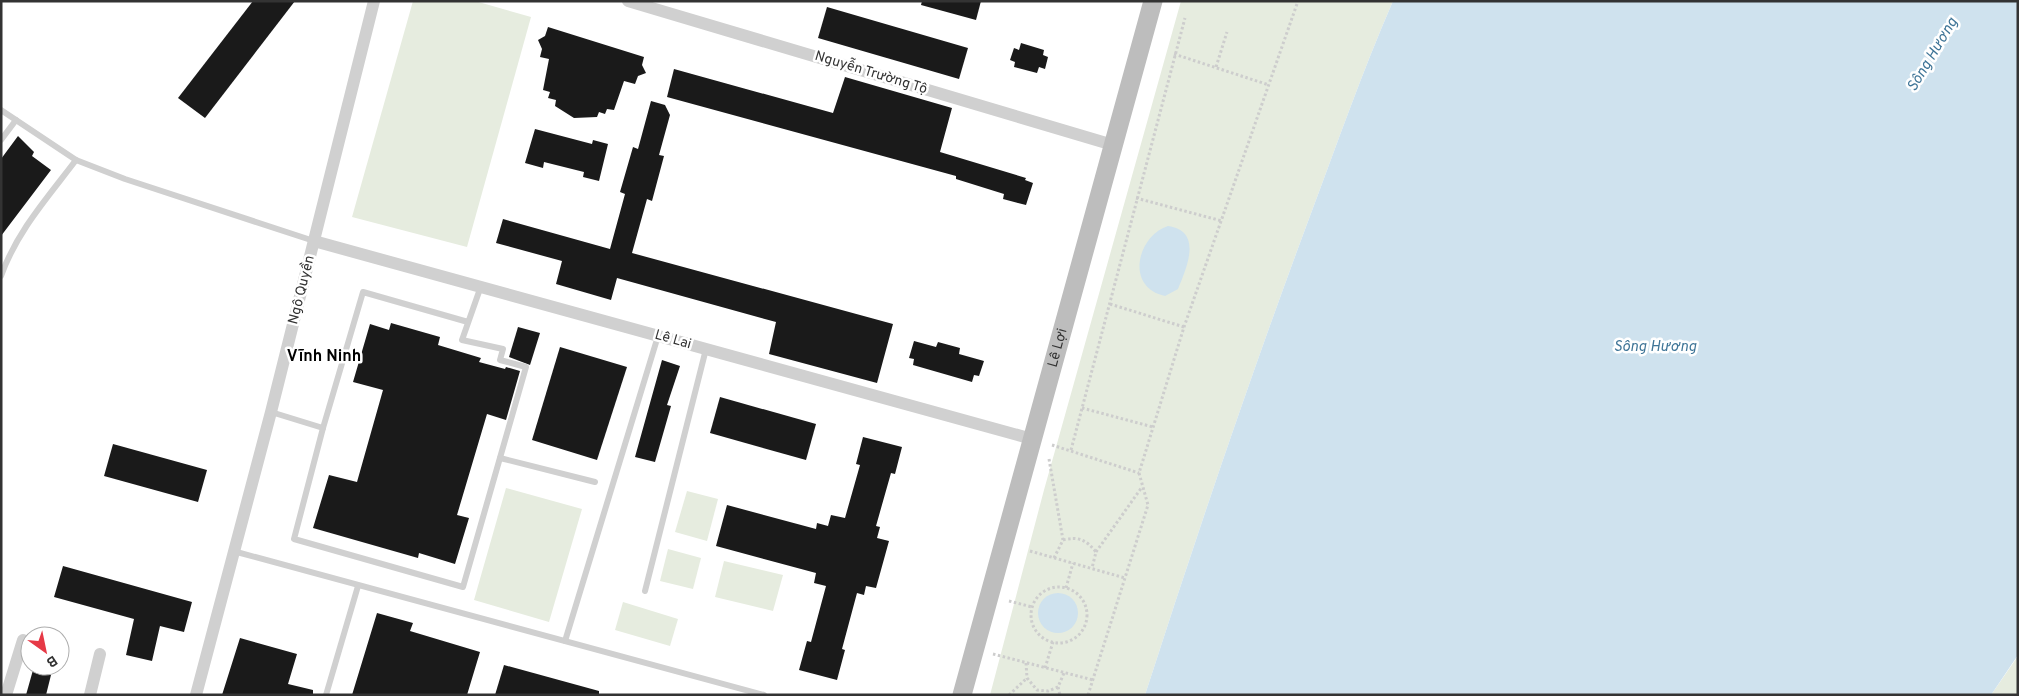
<svg xmlns="http://www.w3.org/2000/svg" width="2019" height="696" viewBox="0 0 2019 696" font-family="Overpass,sans-serif">
<rect width="100%" height="100%" fill="#fff"/>
<g fill="#e6ecdf">
<path d="M413,1h62l56,16 -64,230 -115,-30z"/>
<path d="M1181,1h212c-31,71 -56,143 -83,215 -59,158 -113,318 -165,479h-155l54,-205z"/>
<path d="M506,488l76,21 -33,113 -75,-22z"/>
<path d="M687,491l31,8 -11,42 -32,-9z"/>
<path d="M668,549l33,9 -8,31 -33,-8z"/>
<path d="M724,561l59,14 -10,36 -58,-14z"/>
<path d="M623,602l55,17 -8,27 -55,-16z"/>
<path d="M2018,655v40h-27l27,-39z"/>
</g>
<g fill="#cfe2ee">
<path d="M1393,1h625v654l-27,40h-846c52,-161 106,-321 165,-479 27,-72 52,-144 83,-215z"/>
<path d="M1168,226c35,5 19,41 10,63l-13,7c-41,-9 -27,-61 3,-70z"/>
<circle cx="1058" cy="613" r="20"/>
</g>
<g fill="#1a1a1a">
<path d="M253,1h42l-90,117 -27,-20z"/>
<path d="M922,1h59l-5,19 -55,-15z"/>
<path d="M827,7l141,41 -9,31 -141,-41z"/>
<path d="M548,27l96,30 -2,8 4,8 -8,3 -3,8 -11,-3 -10,29 -7,-1 -2,5 -6,-2 -2,5 -23,1 -19,-12 1,-6 -8,-2 2,-6 -7,-2 6,-31 -9,-2 2,-8 -4,-9 7,-4z"/>
<path d="M1021,43l23,7 -1,5 5,2 -3,12 -6,-2 -2,6 -23,-6 1,-5 -5,-2 4,-12 5,2z"/>
<path d="M674,69l159,44 12,-36 107,31 -12,44 86,26 -1,2 8,3 -7,22 -23,-6 1,-5 -48,-15v-3l-289,-79z"/>
<path d="M651,101l14,4 5,10 -11,40 5,1 -12,45 -5,-2 -15,54 261,71 -16,59 -108,-29 7,-32 -159,-44 -6,22 -55,-16 6,-23 -66,-18 7,-24 107,30 15,-55 -5,-2 13,-45 5,2z"/>
<path d="M535,129l57,15 1,-4 15,4 -9,37 -16,-4 1,-5 -40,-10 -1,6 -18,-5z"/>
<path d="M18,136l16,16 -2,4 19,14 -50,66v-77z"/>
<path d="M391,323l49,14 -2,8 43,13 -2,4 26,7 1,-2 14,4 -14,49 -19,-6 -30,101 12,3 -14,46 -36,-11 -1,5 -105,-30 16,-53 28,7 26,-92 -30,-8 17,-58 19,6z"/>
<path d="M518,327l22,6 -10,32 -21,-8z"/>
<path d="M914,341l22,6 2,-5 22,6 -1,6 25,7 -5,15 -5,-1 -2,7 -59,-17 1,-6 -5,-1z"/>
<path d="M560,347l67,20 -30,93 -65,-20z"/>
<path d="M662,360l18,6 -13,39 4,1 -16,56 -20,-5z"/>
<path d="M720,397l96,27 -10,36 -96,-27z"/>
<path d="M863,437l39,10 -7,27 -4,-1 -15,53 4,1 -3,11 12,3 -13,47 -10,-2 -2,9 -7,-2 -15,56 3,1 -8,30 -38,-10 8,-29 4,1 15,-56 -12,-3 2,-10 -100,-27 11,-41 89,24 1,-6 11,3 3,-11 14,3 15,-53 -4,-1z"/>
<path d="M113,444l94,26 -9,32 -94,-26z"/>
<path d="M63,566l129,36 -8,30 -24,-6 -8,35 -26,-6 8,-36 -80,-22z"/>
<path d="M377,613l36,10 -3,8 70,21 -13,43h-115z"/>
<path d="M240,638l57,16 -9,30 25,6v5h-91z"/>
<path d="M504,665l95,26v4h-104z"/>
<path d="M33,670l18,5 -5,20h-20z"/>
</g>
<g fill="none" stroke-linecap="round" stroke-linejoin="round">
<g stroke="#cdcdcd" stroke-width="3" stroke-dasharray="2.5 2.5" stroke-linecap="butt">
<path d="M1174,54l95,31"/>
<path d="M1216,67l11,-35"/>
<path d="M1136,198l86,23"/>
<path d="M1110,304l74,23"/>
<path d="M1082,408l71,19"/>
<path d="M1052,445l87,28"/>
<path d="M1071,450l114,-432"/>
<path d="M1049,459l14,81"/>
<path d="M1030,551l95,27"/>
<path d="M1096,552l46,-65"/>
<path d="M1054,558l9,-18c16,-4 23,0 33,12l-4,16"/>
<circle cx="1059" cy="615" r="28"/>
<path d="M1066,588l7,-25"/>
<path d="M1009,601l23,6"/>
<path d="M993,654l100,26"/>
<path d="M1026,663l1,15 10,12 11,1 10,-4 6,-14"/>
<path d="M1045,668l8,-26"/>
<path d="M1058,687l2,8"/>
<path d="M1009,695l18,-17"/>
<path d="M1088,695l60,-190 -9,-32 45,-146 114,-326"/>
</g>
<g stroke="#d0d0d0" stroke-width="6">
<path d="M1,110l75,50 49,19 189,62"/>
<path d="M1,140l15,-20"/>
<path d="M1,276c16,-45 47,-79 75,-116"/>
<path d="M468,322l-105,-30 -40,136 -29,111 169,48 63,-220 -26,-7 3,-11 -41,-9 19,-54"/>
<path d="M271,412l52,16"/>
<path d="M500,458l95,24"/>
<path d="M233,551l531,144"/>
<path d="M645,591l61,-242"/>
<path d="M565,641l93,-305"/>
<path d="M326,695l32,-109"/>
</g>
<g stroke="#d0d0d0" stroke-width="12">
<path d="M628,1l485,144"/>
<path d="M314,241l718,198"/>
<path d="M6,695l17,-55"/>
<path d="M90,695l10,-41"/>
<path d="M196,695l75,-283 103,-411"/>
</g>
<path stroke="#bdbdbd" stroke-width="19" id="s1" d="M962,695l191,-694"/>
</g>
<g text-anchor="middle" dominant-baseline="central" stroke-width="5" stroke-linejoin="round" paint-order="stroke">
<g font-size="14" fill="#333" stroke="#fff">
<text transform="translate(871 73) rotate(17)">Nguyễn Trường Tộ</text>
<text transform="translate(302 290) rotate(-76)">Ngô Quyền</text>
<text transform="translate(673 340) rotate(16)">Lê Lai</text>
<text stroke="none"><textPath href="#s1" startOffset="360">Lê Lợi</textPath></text>
</g>
<g font-size="15" font-style="italic" fill="#3f7597" stroke="#fff">
<text transform="translate(1933 55) rotate(-59)">Sông Hương</text>
<text x="1655" y="347">Sông Hương</text>
</g>
<g font-size="16" font-weight="bold" fill="#000" stroke="#fff">
<text x="324" y="357">Vĩnh Ninh</text>
</g>
</g>
<rect width="2019" height="696" fill="none" stroke="#333333" stroke-width="5"/>
<g transform="translate(45 651) rotate(147)"><circle r="24" fill="#ffffff" stroke="#adadad"/>
<path d="M0-4L9 19L0 12L-9 19Z" fill="#e63946"/>
<text y="-8" font-size="14" font-weight="bold" text-anchor="middle" fill="#333333">B</text>
</g>
</svg>
